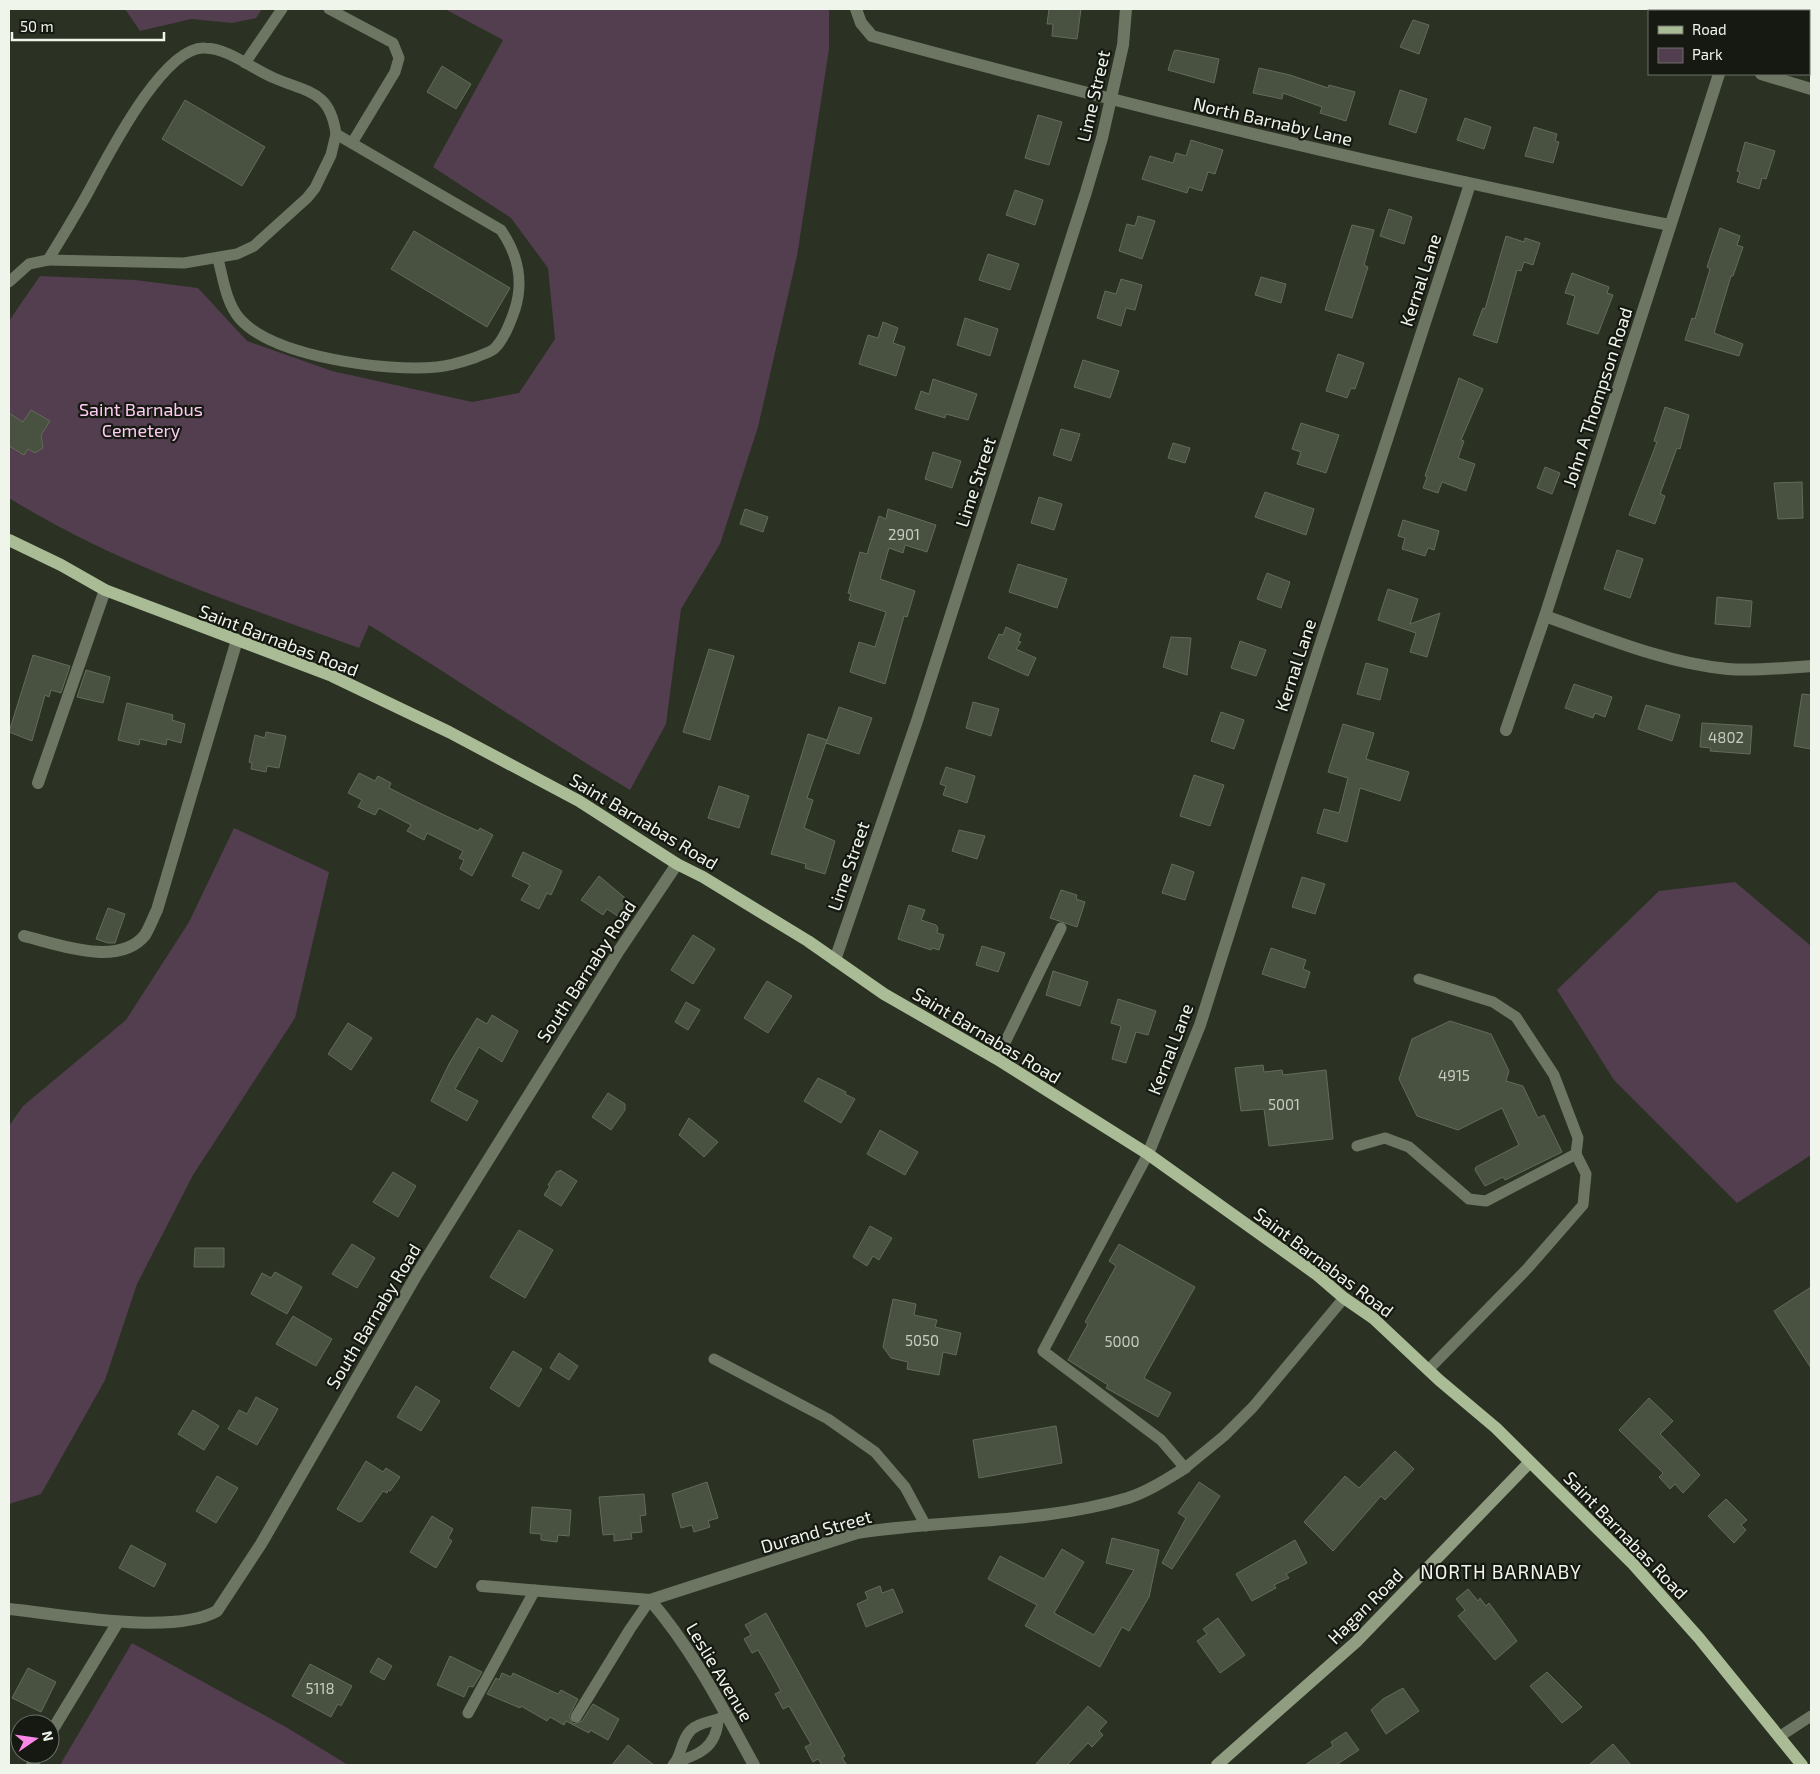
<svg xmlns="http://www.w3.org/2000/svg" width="1820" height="1774" viewBox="0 0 1820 1774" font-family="'Exo 2',sans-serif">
<rect width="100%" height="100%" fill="#2b3223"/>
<g fill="#533e4f">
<path d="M125,9h137l-6,9 -24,5 -41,-4 -51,12z"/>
<path d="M445,9h384v40l-32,207 -39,171 -38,117 -39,65 -15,115 -36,66c-89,-53 -173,-111 -261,-165l-10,23c-119,-43 -242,-83 -350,-150v-177l31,-45 95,4 63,8 49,53 85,30 140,31 47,-9 36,-54 -7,-71 -37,-50 -78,-51 70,-127z"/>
<path d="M234,828l95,44 -34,146 -102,157 -56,109 -32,96 -64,114 -32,10v-378l14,-20 103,-86 63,-98z"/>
<path d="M1735,882l76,64v209l-74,48 -123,-123 -57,-90 102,-99z"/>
<path d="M132,1643l154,84 62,38h-288z"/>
</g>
<g fill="#495140" stroke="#636b59">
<path d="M1049,9h32l-4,30 -25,-3 1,-12h-6z"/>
<path d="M1413,20l16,5 -10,29 -19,-7z"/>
<path d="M1176,50l43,9 -5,24 -46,-13 6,-19z"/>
<path d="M442,66l29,18 -15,25 -29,-17z"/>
<path d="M1259,68l31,7 38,13 1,-3 26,7 -9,29 -26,-8 2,-6 -39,-14 -1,6 -29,-6z"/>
<path d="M1400,90l27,9 -11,34 -27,-9z"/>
<path d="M185,100l80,47 -23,39 -80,-47z"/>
<path d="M1038,115l24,7 -13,43 -24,-7z"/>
<path d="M1465,118l26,9 -7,22 -27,-9z"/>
<path d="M1534,127l23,7 -2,7 4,1 -6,21 -28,-7z"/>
<path d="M1191,140l32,10 -8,24 -7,-2 -6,19 -13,-4 -2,6 -45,-14 8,-23 23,7 3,-10 10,3z"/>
<path d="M1745,142l30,9 -9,28 -4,-1 -3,11 -22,-7 3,-10 -3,-1z"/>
<path d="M1015,190l28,10 -8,25 -29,-10z"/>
<path d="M1389,209l23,8 -8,27 -24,-8z"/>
<path d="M1138,216l17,5 -13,38 -23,-8 8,-27 8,2z"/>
<path d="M1352,225l22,5 -10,35 4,2 -16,51 -27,-8z"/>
<path d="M1720,228l20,8 -3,9 6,2 -10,29h-2l-17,57 29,11 -4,12 -54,-16 7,-22 3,1 15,-50 -3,-2z"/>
<path d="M414,231l96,57 -23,39 -96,-58z"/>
<path d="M1506,236l18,6 1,-4 15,5 -7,22 -9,-3 -3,9 -4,-1 -20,73 -24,-8 10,-27 2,1z"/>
<path d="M988,254l31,10 -9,26 -31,-10z"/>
<path d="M1572,273l37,14 -2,6 6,2 -15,39 -31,-10 8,-28 -10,-3z"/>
<path d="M1261,277l25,7 -5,19 -26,-8z"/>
<path d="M1121,279l21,6 -7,25 -9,-2 -5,18 -24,-8 8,-27 11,3z"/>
<path d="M965,318l33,11 -8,27 -33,-11z"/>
<path d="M883,322l15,6 -5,15 12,4 -9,29 -37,-12 9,-29 10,3z"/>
<path d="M1338,354l26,9 -9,26 -4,-1 -4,10 -21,-7z"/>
<path d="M1083,360l36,11 -9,27 -36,-11z"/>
<path d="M1459,378l24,11 -22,51 3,1 -6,17 17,6 -9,27 -24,-9 -4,11 -15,-5 4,-11 -2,-1z"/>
<path d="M933,379l44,15 -9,26 -22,-6 -1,4 -30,-9 6,-18 8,3z"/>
<path d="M1665,407l24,8 -9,34 -3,-1 -17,46 5,2 -10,28 -26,-9 28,-73 -3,-1z"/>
<path d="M31,410l19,11 -9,14 2,13 -8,5 -7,-4 -4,6 -15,-9v-33l14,9z"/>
<path d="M1301,423l38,12 -13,38 -29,-9 4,-12 -9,-3z"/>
<path d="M1061,429l19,5 -9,27 -18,-6z"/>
<path d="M1173,443l17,5 -5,15 -17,-5z"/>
<path d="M933,452l28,9 -9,27 -27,-9z"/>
<path d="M1545,467l15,6 -8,21 -15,-6z"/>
<path d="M1802,482l1,36 -25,1 -4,-36z"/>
<path d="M1265,492l49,17 -8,26 -51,-18z"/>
<path d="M1039,497l23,7 -8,26 -23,-7z"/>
<path d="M745,509l23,8 -5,15 -23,-8z"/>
<path d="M888,509l48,16 -9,27 -22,-7 -2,8 -14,-5 -9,31 35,12 -8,26 -3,-1 -19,68 -35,-12 9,-30 16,5 11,-35 -37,-12 2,-6 -3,-1 12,-41 7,2 12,-38 7,3z"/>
<path d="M1403,520l36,11 -5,19 -6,-2 -3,8 -23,-7 3,-11 -7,-2z"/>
<path d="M1617,550l26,9 -13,39 -26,-9z"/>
<path d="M1018,564l49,15 -10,29 -48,-16z"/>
<path d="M1267,573l23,9 -9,26 -24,-9z"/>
<path d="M1388,589l30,10 -8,25 30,-11 -13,44 -17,-5 6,-19 -38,-13z"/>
<path d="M1717,597l35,4 -2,26 -35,-3z"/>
<path d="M1006,627l15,7 -3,7 3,1 -5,7 20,9 -8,18 -40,-18 11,-24 4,1z"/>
<path d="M1171,637l20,1 -4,37 -24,-8z"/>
<path d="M1240,641l26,9 -10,26 -25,-8z"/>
<path d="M709,649l25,7 -24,84 -27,-8z"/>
<path d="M33,655l37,11 -9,27 -10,-3 -2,7 -4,-2 -13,46 -23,-9z"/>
<path d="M1366,663l22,6 -8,31 -23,-6z"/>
<path d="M86,670l24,7 -7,26 -26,-6z"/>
<path d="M1574,684l38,13 -7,20 -10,-4 -2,5 -28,-10z"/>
<path d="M1802,694l9,1v54l-17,-3z"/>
<path d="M973,702l26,7 -8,27 -25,-8z"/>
<path d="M127,703l46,12 -1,5 13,4 -4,19 -14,-4 -1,6 -26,-6 -1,6 -21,-5z"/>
<path d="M1646,705l34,10 -8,26 -34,-12z"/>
<path d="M839,707l33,11 -13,36 -33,-11z"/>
<path d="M1221,712l23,8 -10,29 -23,-8z"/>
<path d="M1702,723l50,3 -2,28 -40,-3 1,-3 -11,-1z"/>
<path d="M1343,724l31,9 -8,26 43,13 -9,29 -40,-13 -13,54 -30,-9 7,-24 15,4 9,-35 -20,-6z"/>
<path d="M266,732l20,4 -7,32 -12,-2 -1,6 -15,-3 1,-6 -3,-1 6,-27 10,3z"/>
<path d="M808,734l19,6 -20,58 6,2 -9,28 31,13 -10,33 -20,-6 1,-4 -35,-10z"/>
<path d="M946,767l29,9 -8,27 -24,-8 3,-9 -6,-2z"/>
<path d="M359,773l16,8 3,-5 13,7 -2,5 36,18 53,25 2,-3 13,7 -21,41 -12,-7 4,-9 -5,-2 4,-7 -36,-18 -3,7 -17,-9 4,-6 -32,-17 -4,7 -17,-8 4,-7 -14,-7z"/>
<path d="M1194,775l30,10 -14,41 -30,-10z"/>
<path d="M719,786l30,10 -10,32 -31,-10z"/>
<path d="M959,830l26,6 -8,23 -25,-8z"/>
<path d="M523,852l39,19 -11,24 -4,-2 -8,16 -18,-9 9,-15 -18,-9z"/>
<path d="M1172,864l22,8 -9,28 -23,-7z"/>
<path d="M599,876l31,26 -11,15 -12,-8 -4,6 -22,-15z"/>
<path d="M1302,877l23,7 -10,30 -23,-7z"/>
<path d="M1061,890l16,5 -1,4 9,3 -8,25 -27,-9z"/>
<path d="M909,905l16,5 -4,10 15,5 2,3 -1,5 7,2 -5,15 -7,-2 -1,2 -33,-11z"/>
<path d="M108,908l17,6 -10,29h-7l-12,-4z"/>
<path d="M693,935l22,14 -22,35 -22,-14z"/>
<path d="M982,946l23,7 -7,19 -22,-7z"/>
<path d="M1271,948l35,12 -3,9 7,3 -5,16 -43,-14z"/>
<path d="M1053,971l35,11 -8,24 -34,-11z"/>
<path d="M767,981l25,15 -24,37 -24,-15z"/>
<path d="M1118,999l38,12 -8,24 -12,-3 -10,31 -14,-4 9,-33 -10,-3z"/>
<path d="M686,1002l14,8 -12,20 -13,-8z"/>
<path d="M492,1015l26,16 -16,31 -23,-15 -24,42 23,12 -11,20 -36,-20 18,-37 28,-46 10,6z"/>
<path d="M1450,1021l41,13 18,37 -3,10 17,5 15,32 6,-3 18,37 -57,28 -2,-3 -18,9 -10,-16 1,-3 43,-22 -17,-37 -44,22 -41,-14 -18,-37 13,-40z"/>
<path d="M348,1023l24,15 -21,32 -23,-16z"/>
<path d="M1263,1065l1,7 18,-2 1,5 43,-5 7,69 -64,7 -5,-37 -23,2 -6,-43z"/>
<path d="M818,1078l28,14 -1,2 10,5 -14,24 -37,-22z"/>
<path d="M608,1093l17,11v6l-14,20 -19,-13z"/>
<path d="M689,1118l29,24 -14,15 -25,-22z"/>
<path d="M880,1130l38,22 -13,23 -38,-21z"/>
<path d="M560,1170l17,11 -16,25 -17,-11 6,-9 -2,-1 9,-14 2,1z"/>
<path d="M393,1172l23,14 -18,31 -25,-15z"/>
<path d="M870,1226l22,12 -13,22 -6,-4 -6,10 -14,-9z"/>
<path d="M519,1230l34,20 -28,48 -35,-21z"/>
<path d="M352,1244l23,14 -18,30 -25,-14z"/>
<path d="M1119,1244l76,43 -51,91 27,15 -13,24 -52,-29 2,-3 -40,-25 20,-36 -3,-2 31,-56 -7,-5z"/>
<path d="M195,1248h29v19h-30z"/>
<path d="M275,1272l27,15 -15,27 -36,-20 11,-21 9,5z"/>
<path d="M1811,1287v81l-37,-57z"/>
<path d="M893,1299l23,5 -2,11 23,5 -2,7 26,6 -5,22 -13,-3 -4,23 -32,-6 1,-7 -17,-4 -8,-11z"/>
<path d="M293,1316l39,23 -16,27 -40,-22z"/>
<path d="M513,1351l29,18 -23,38 -29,-19z"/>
<path d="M559,1353l19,13 -9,14 -19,-12z"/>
<path d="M416,1386l24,15 -19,30 -24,-14z"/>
<path d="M256,1397l22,12 -21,36 -29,-16 11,-19 8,4z"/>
<path d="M1649,1398l24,23 -13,13 40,41 -17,18 -8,-9 -5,5 -11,-12 4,-4 -44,-43z"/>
<path d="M193,1410l26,16 -15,24 -26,-16z"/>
<path d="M1056,1426l6,37 -83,15 -6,-38z"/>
<path d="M1395,1451l19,18 -29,31 -4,-4 -48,55 -29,-29 41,-46 14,12z"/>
<path d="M366,1461l17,11 3,-4 14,9 -10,14 -2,-1 -1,3 -4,-2 -21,30 -3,1 -22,-13z"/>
<path d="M217,1476l21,12 -22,35 -20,-12z"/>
<path d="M707,1482l11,36 -10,3 2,6 -16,5 -2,-7 -11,3 -9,-34z"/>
<path d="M1199,1482l21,14 -48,73 -10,-6 24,-45 -8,-5z"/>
<path d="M644,1494l2,21 -6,1 2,16 -11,1 1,6 -18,2v-7l-11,1 -4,-38z"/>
<path d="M1726,1499l21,21 -6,5 5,5 -12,13 -26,-27z"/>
<path d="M532,1507l39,3 -2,26 -11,-1 -1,7 -16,-2v-6l-11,-1z"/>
<path d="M432,1516l21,13 -5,9 4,3 -16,27 -26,-16z"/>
<path d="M1112,1538l47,12 -10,47 -20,34 -7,-4 -22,40 -75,-41 12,-21 -49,-26 12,-23 44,23 18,-30 22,13 -30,51 40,22 40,-65 -28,-7z"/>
<path d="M1295,1540l12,23 -21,11 3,4 -15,7 2,3 -24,13 -16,-27z"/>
<path d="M131,1545l35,19 -12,23 -35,-19z"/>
<path d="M880,1586l2,7 11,-4 10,23 -37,15 -9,-23 11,-5 -3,-7z"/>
<path d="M1468,1589l10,12 2,-3 6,8 3,-3 28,38 -22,19 -37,-44 7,-6 -9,-11z"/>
<path d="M766,1613l79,143 -3,2 5,7h-25l-4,-6 -5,3 -8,-15 6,-3 -22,-38 -6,3 -8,-15 6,-3 -12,-22 -11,-19 -6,3 -8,-14 7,-4 -6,-10z"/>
<path d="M1218,1618l27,37 -25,18 -23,-32 10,-7 -4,-5z"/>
<path d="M450,1656l32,16 -9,15 -4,-1 -5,11 -27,-12z"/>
<path d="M378,1658l14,8 -8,14 -14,-8z"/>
<path d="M310,1664l42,22 -11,20 -3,-2 -7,13 -39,-21z"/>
<path d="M28,1668l28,14 -15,30 -29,-14z"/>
<path d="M1547,1672l35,35 -20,16 -32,-37z"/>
<path d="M502,1673l9,4 2,-4 45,21 3,-4 17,9 -9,17 4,8 9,-3 11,-17 26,15 -11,21 -18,-10 -1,3 -23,-12 -2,4 -14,-8 -3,4 -26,-15 -1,2 -33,-14 9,-16 3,2z"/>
<path d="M1403,1688l16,23 -33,23 -15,-24 12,-11z"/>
<path d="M1088,1706l19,16 -8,9 4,4 -11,12 -4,-4 -21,22h-32z"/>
<path d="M1346,1732l13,18 -23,15h-31l28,-19 -2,-4z"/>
<path d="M1613,1744l18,21h-42z"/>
<path d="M628,1745l26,20h-42z"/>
</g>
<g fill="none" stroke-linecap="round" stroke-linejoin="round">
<g stroke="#6d7663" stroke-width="11">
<path d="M329,9l64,34 6,15 -4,14 -43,71"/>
<path d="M245,63l37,-54"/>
<path d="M48,260l136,3 53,-9 17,-8 53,-48 8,-10 16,-33 5,-21"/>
<path d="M9,282l20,-18 19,-4c13,-21 25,-41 37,-62 19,-34 77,-153 120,-150 25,1 47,21 69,30 35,15 56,13 62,56l165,96c17,25 23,50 14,79 -4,12 -11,31 -21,40 -5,4 -14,6 -20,9 -12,4 -24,8 -37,9 -50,5 -163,-10 -197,-48 -14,-16 -17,-41 -22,-60"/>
<path d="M997,1059l64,-131"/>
<path d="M1357,1146l28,-8 24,9 60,52 17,2 90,-47 2,-16 -24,-63 -38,-58 -23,-15 -74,-23"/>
<path d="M1148,1154l-105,197 118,89 24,28 39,-32 29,-29 91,-109"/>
<path d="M714,1359l114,60 47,33 30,35 21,39"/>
<path d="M1428,1370l99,-101 56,-64 3,-31 -10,-20"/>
<path d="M468,1713l67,-123"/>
<path d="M576,1717l54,-88 20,-29"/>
<path d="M1779,1737l32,-21"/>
<path d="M676,1762c23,-7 40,-15 42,-41"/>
<path d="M673,1765c9,-9 7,-24 18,-35 11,-10 24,-7 35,-15"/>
</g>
<g stroke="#6d7663" stroke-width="12">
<path d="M856,9l5,14 11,13c195,53 391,103 588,145 70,15 139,31 210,44"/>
<path d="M1737,11l1,-2"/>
<path d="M1761,74l50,15"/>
<path d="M1545,616c59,21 120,47 183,53 27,2 56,-1 83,-3"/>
<path d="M1506,730l39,-114 174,-542"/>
<path d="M38,783l67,-193"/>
<path d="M24,936c33,8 95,32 121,-1 5,-8 8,-17 12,-25l80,-270"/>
<path d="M835,960l82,-239 169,-529 16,-54 21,-93 3,-36"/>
<path d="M1148,1154l52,-129 116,-367 154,-474"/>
<path d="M482,1586l168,14 207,-67c90,-14 184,-9 271,-35 21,-7 39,-19 57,-30"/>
<path d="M650,1600c43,50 72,107 104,165"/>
<path d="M9,1609c51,5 163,27 208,2l44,-67 156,-270 201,-322 59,-88"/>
<path d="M50,1734l68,-112"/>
<path d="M32,1765l6,-11"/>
</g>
<path stroke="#909d80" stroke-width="12" d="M1217,1765l139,-123 173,-179"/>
<path stroke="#aabc95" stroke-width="12" d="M9,540l52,25 44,25 227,86 117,56 130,69 98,63 26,13 105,64 76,53 113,65 151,95 168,120 28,24 29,20 66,62 57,48 137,136 66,74 103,127"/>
</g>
<g text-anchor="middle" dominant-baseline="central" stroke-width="4.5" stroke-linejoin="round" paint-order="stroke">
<g font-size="15" fill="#c6ccc0">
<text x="904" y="534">2901</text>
<text x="1726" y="737">4802</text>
<text x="1454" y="1075">4915</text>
<text x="1284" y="1104">5001</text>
<text x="922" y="1340">5050</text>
<text x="1122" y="1341">5000</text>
<text x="320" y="1688">5118</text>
</g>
<g font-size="18" fill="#f0f5eb" stroke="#161912">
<text transform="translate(1093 96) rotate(-77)">Lime Street</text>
<text transform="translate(1273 121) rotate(13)">North Barnaby Lane</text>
<text transform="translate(1420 280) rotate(-72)">Kernal Lane</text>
<text transform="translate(1597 397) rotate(-72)">John A Thompson Road</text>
<text transform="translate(975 482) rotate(-72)">Lime Street</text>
<text transform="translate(279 640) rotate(21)">Saint Barnabas Road</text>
<text transform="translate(1295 665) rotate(-72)">Kernal Lane</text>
<text transform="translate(644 821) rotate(31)">Saint Barnabas Road</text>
<text transform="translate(848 866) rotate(-71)">Lime Street</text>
<text transform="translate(586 971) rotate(-57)">South Barnaby Road</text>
<text transform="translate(987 1035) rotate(31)">Saint Barnabas Road</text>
<text transform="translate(1170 1049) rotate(-69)">Kernal Lane</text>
<text transform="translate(1324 1262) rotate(37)">Saint Barnabas Road</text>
<text transform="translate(373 1316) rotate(-59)">South Barnaby Road</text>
<text transform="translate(816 1531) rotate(-16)">Durand Street</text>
<text transform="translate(1626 1535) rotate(46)">Saint Barnabas Road</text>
<text transform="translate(1365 1606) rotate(-45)">Hagan Road</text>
<text transform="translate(720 1672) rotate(59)">Leslie Avenue</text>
</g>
<g font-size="18" fill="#fdcaf2" stroke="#161912">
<text x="141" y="409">Saint Barnabus<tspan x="141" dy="21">Cemetery</tspan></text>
</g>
<g font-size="19" letter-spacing="1" fill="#f0f5eb" stroke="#161912">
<text x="1501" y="1571">NORTH BARNABY</text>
</g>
</g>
<rect width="1820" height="1774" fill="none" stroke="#f0f5eb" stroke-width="20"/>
<rect x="1648" y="10" width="162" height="65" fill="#161912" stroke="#6d7169"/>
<rect x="1658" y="26" width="25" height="8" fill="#aabc95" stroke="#6d7169"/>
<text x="1692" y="35" font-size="15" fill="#f0f5eb">Road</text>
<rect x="1658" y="48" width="25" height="15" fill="#533e4f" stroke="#6d7169"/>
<text x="1692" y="60" font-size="15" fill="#f0f5eb">Park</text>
<g transform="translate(35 1739) rotate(77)"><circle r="24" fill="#161912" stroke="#6d7169"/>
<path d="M0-4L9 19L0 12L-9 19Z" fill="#fb87e6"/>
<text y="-8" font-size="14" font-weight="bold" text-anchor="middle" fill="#f0f5eb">N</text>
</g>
<path d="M12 32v8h152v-8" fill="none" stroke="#f0f5eb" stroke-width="2.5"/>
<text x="20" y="32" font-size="15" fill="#f0f5eb" stroke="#161912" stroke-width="4" paint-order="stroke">50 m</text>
</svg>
